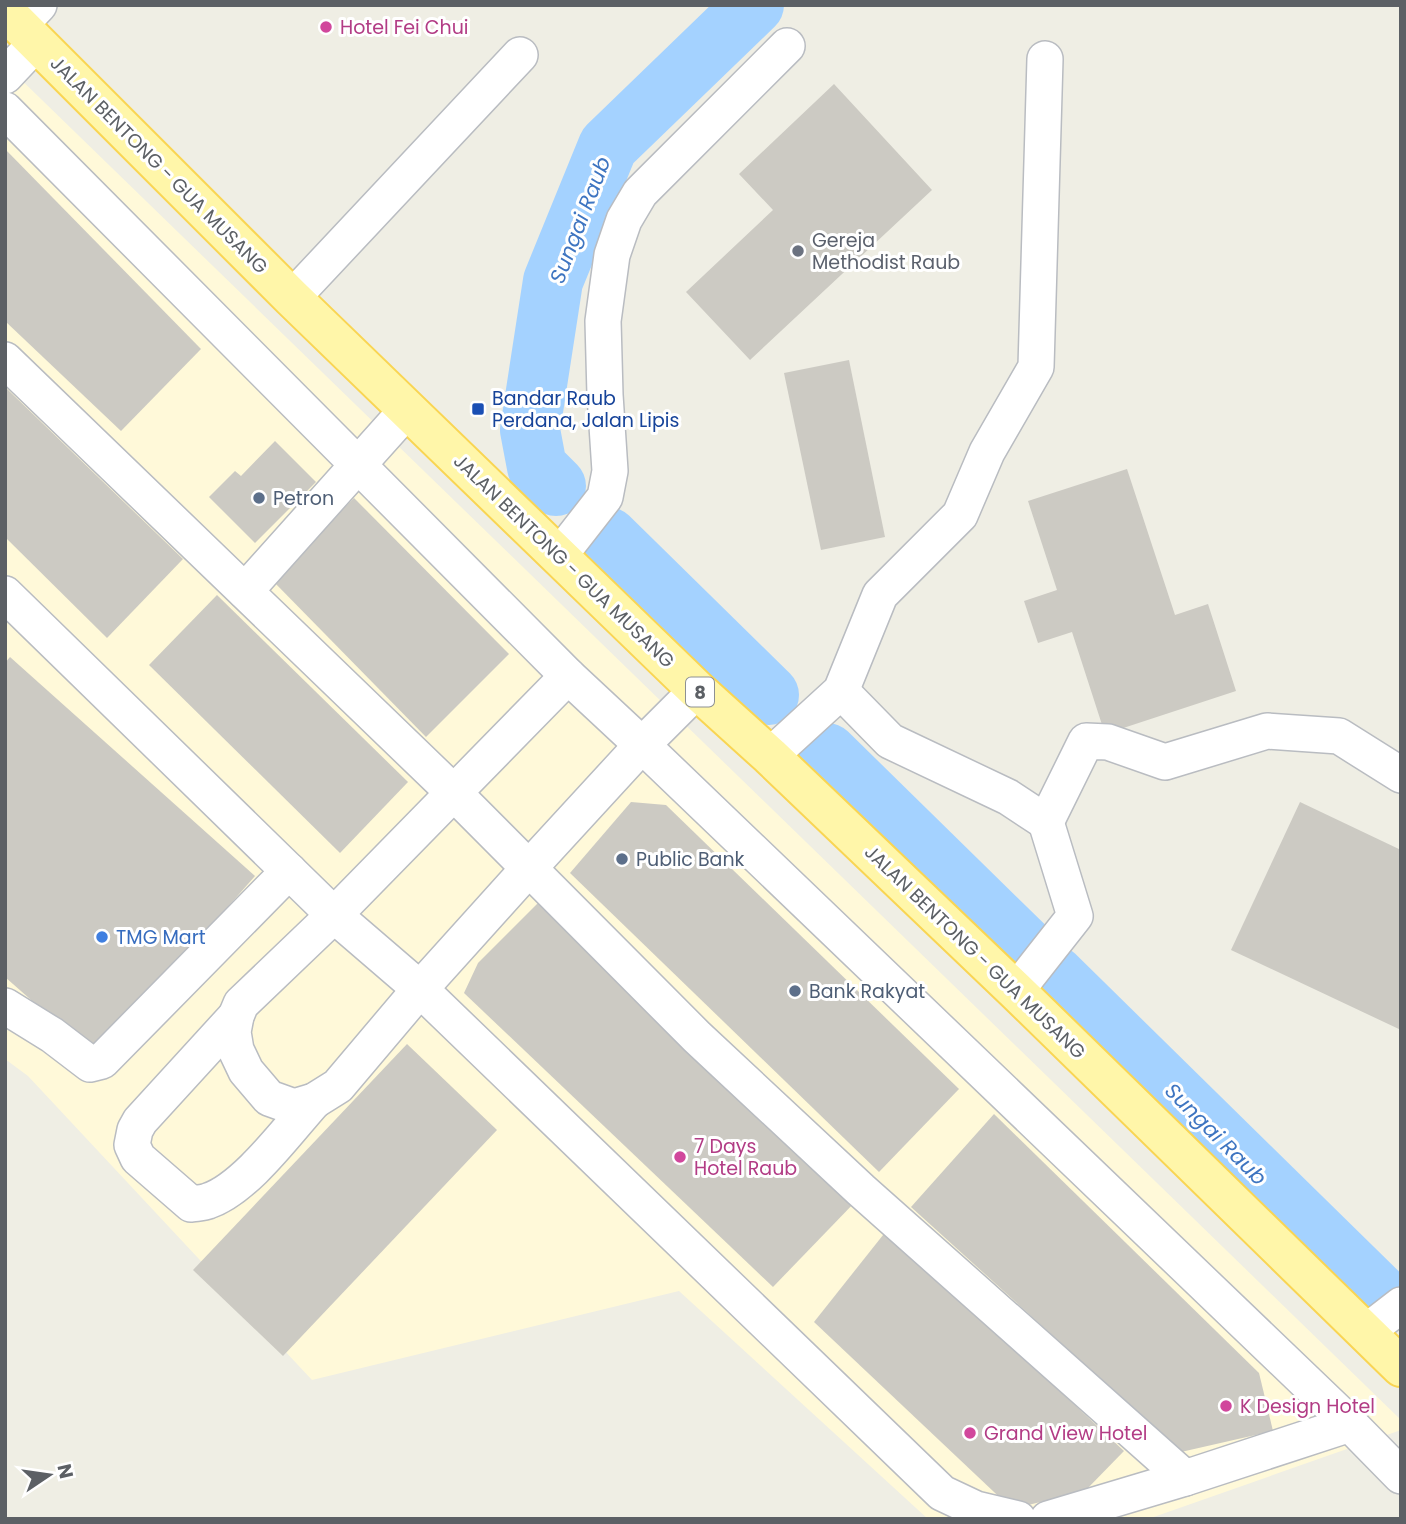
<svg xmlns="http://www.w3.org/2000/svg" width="1406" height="1524" viewBox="0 0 1406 1524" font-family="Poppins,sans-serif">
<rect width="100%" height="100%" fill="#efeee4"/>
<path fill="#fff9d9" d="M7,66l1394,1354v10l-253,89h-220l-249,-228 -367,89 -284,-304 -23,-17v-991z"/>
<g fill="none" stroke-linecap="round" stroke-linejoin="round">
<g stroke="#a4d2ff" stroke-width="60">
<path d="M556,486l-19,-19 -7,-37 23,-149 55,-135 146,-141"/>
<path d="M608,537l161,158"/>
<path d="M827,753l199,195"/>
<path d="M1054,975l324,318"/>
</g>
</g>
<g fill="#cccac3">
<path d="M834,84l98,106 -182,170 -64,-68 87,-82 -34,-36z"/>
<path d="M5,149l196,200 -80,82 -116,-110z"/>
<path d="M849,360l36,177 -64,13 -37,-177z"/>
<path d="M5,387l178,172 -76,79 -102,-101z"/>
<path d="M275,441l41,41 -61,61 -46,-46 26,-26 6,5z"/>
<path d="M1127,469l48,146 33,-11 28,87 -131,43 -33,-102 -34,11 -14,-42 33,-11 -29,-89z"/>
<path d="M354,498l155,156 -83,83 -153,-156z"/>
<path d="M217,595l191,187 -68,71 -191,-188z"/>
<path d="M10,657l245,219 -159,181 -91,-80v-314z"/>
<path d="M631,802l35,3 293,284 -80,83 -309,-299z"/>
<path d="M1300,802l101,48v180l-170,-80z"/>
<path d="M540,901l317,299 -84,87 -309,-294 14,-30z"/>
<path d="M407,1044l90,86 -214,226 -90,-86z"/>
<path d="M994,1114l265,259 14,58 -92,21 -270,-245z"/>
<path d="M887,1230l237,221 -39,40 -73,18 -198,-187z"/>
</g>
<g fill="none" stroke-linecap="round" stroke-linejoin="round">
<defs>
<g id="minor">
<path d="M19,26l20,-21"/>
<path d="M5,76l32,-34"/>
<path d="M5,110l563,566 74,69 708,679 51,52"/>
<path d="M292,298l228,-243"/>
<path d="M5,360l448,432 244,245 164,153 324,288"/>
<path d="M559,556l46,-59 5,-26 -5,-76 -2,-74 9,-66 12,-35 16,-27 147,-147"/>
<path d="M245,591l162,-181"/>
<path d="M5,594l329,321 86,74 522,504 34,16 42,10"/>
<path d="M568,676l-234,239 -93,89 -5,12 -3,16 3,18 10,21 23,27 25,9 20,-6 24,-15 82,-97 109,-121 113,-123 55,-55"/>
<path d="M841,691l49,50 118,56 38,25 40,-81 22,1 57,20 102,-31 72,5 62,39"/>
<path d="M770,756l71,-65 39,-96 80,-80 27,-63 49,-85 9,-308"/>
<path d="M1016,991l59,-75 -29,-94"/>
<path d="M5,1006l47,29 38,29 12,-3 187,-190"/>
<path d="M236,1016l-96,105 -5,9 -3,15 6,13 53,46c6,-1 12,-1 17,-3 37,-12 79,-70 106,-100"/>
<path d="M1366,1332l35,-27"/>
<path d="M1048,1519l137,-41 165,-54"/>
</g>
<path id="major" d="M5,11l287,287 405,392 73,66 246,235 385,376"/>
</defs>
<use href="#minor" stroke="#b9bcc1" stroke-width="38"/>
<use href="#major" stroke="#f9d553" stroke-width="42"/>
<use href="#minor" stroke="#fff" stroke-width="35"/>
<use href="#major" stroke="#fff6a9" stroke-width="38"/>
</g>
<g fill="#d1479c" stroke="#fff" stroke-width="2.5">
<circle cx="326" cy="27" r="7"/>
<circle cx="680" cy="1157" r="7"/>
<circle cx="1226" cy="1406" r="7"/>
<circle cx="970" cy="1433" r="7"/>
</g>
<circle fill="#6b7280" stroke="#fff" stroke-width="2.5" cx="798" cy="251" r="7"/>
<rect fill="#1a4fb4" stroke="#fff" stroke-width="2.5" x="471" y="402" width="14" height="14" rx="3.5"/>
<g fill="#5c6f8a" stroke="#fff" stroke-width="2.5">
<circle cx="259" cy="498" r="7"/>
<circle cx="622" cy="859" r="7"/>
<circle cx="795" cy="991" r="7"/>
</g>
<circle fill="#3f7fe0" stroke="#fff" stroke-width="2.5" cx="102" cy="937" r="7"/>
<g text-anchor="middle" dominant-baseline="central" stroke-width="6" stroke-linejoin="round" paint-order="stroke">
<rect fill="#fff" stroke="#8d9093" stroke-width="2" x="686" y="677.5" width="28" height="29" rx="5"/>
<g font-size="18" font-weight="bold" fill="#5c6065">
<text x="700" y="692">8</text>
</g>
<g font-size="19" fill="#b23c85" stroke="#fff" text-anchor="start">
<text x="340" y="27">Hotel Fei Chui</text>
<text x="694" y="1146">7 Days<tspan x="694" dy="22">Hotel Raub</tspan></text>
<text x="1240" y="1406">K Design Hotel</text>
<text x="984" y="1433">Grand View Hotel</text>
</g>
<g font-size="19" fill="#5c6065" stroke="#fff">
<text transform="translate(159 165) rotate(45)">JALAN BENTONG - GUA MUSANG</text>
<text transform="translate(564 561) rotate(44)">JALAN BENTONG - GUA MUSANG</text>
<text transform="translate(975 952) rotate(44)">JALAN BENTONG - GUA MUSANG</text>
</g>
<g font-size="19" fill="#5b616d" stroke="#fff" text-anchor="start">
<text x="812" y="240">Gereja<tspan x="812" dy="22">Methodist Raub</tspan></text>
</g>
<g font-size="19" fill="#164399" stroke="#fff" text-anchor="start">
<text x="492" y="398">Bandar Raub<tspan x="492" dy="22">Perdana, Jalan Lipis</tspan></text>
</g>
<g font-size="19" fill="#4e5e75" stroke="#fff" text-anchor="start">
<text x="273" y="498">Petron</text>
<text x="636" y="859">Public Bank</text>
<text x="809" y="991">Bank Rakyat</text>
</g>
<g font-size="19" fill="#366cbe" stroke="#fff" text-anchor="start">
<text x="116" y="937">TMG Mart</text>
</g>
<g font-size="21" font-style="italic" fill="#3e75c1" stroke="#fff">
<text transform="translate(580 220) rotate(-69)">Sungai Raub</text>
<text transform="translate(1216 1134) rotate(45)">Sungai Raub</text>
</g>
</g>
<rect width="1406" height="1524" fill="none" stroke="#5c6065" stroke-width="14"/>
<g transform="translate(49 1475) rotate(77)" stroke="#ffffff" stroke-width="5" paint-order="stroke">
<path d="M0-5L12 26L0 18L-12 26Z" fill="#5c6065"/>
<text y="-10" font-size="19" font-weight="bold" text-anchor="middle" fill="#5c6065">N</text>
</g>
</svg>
